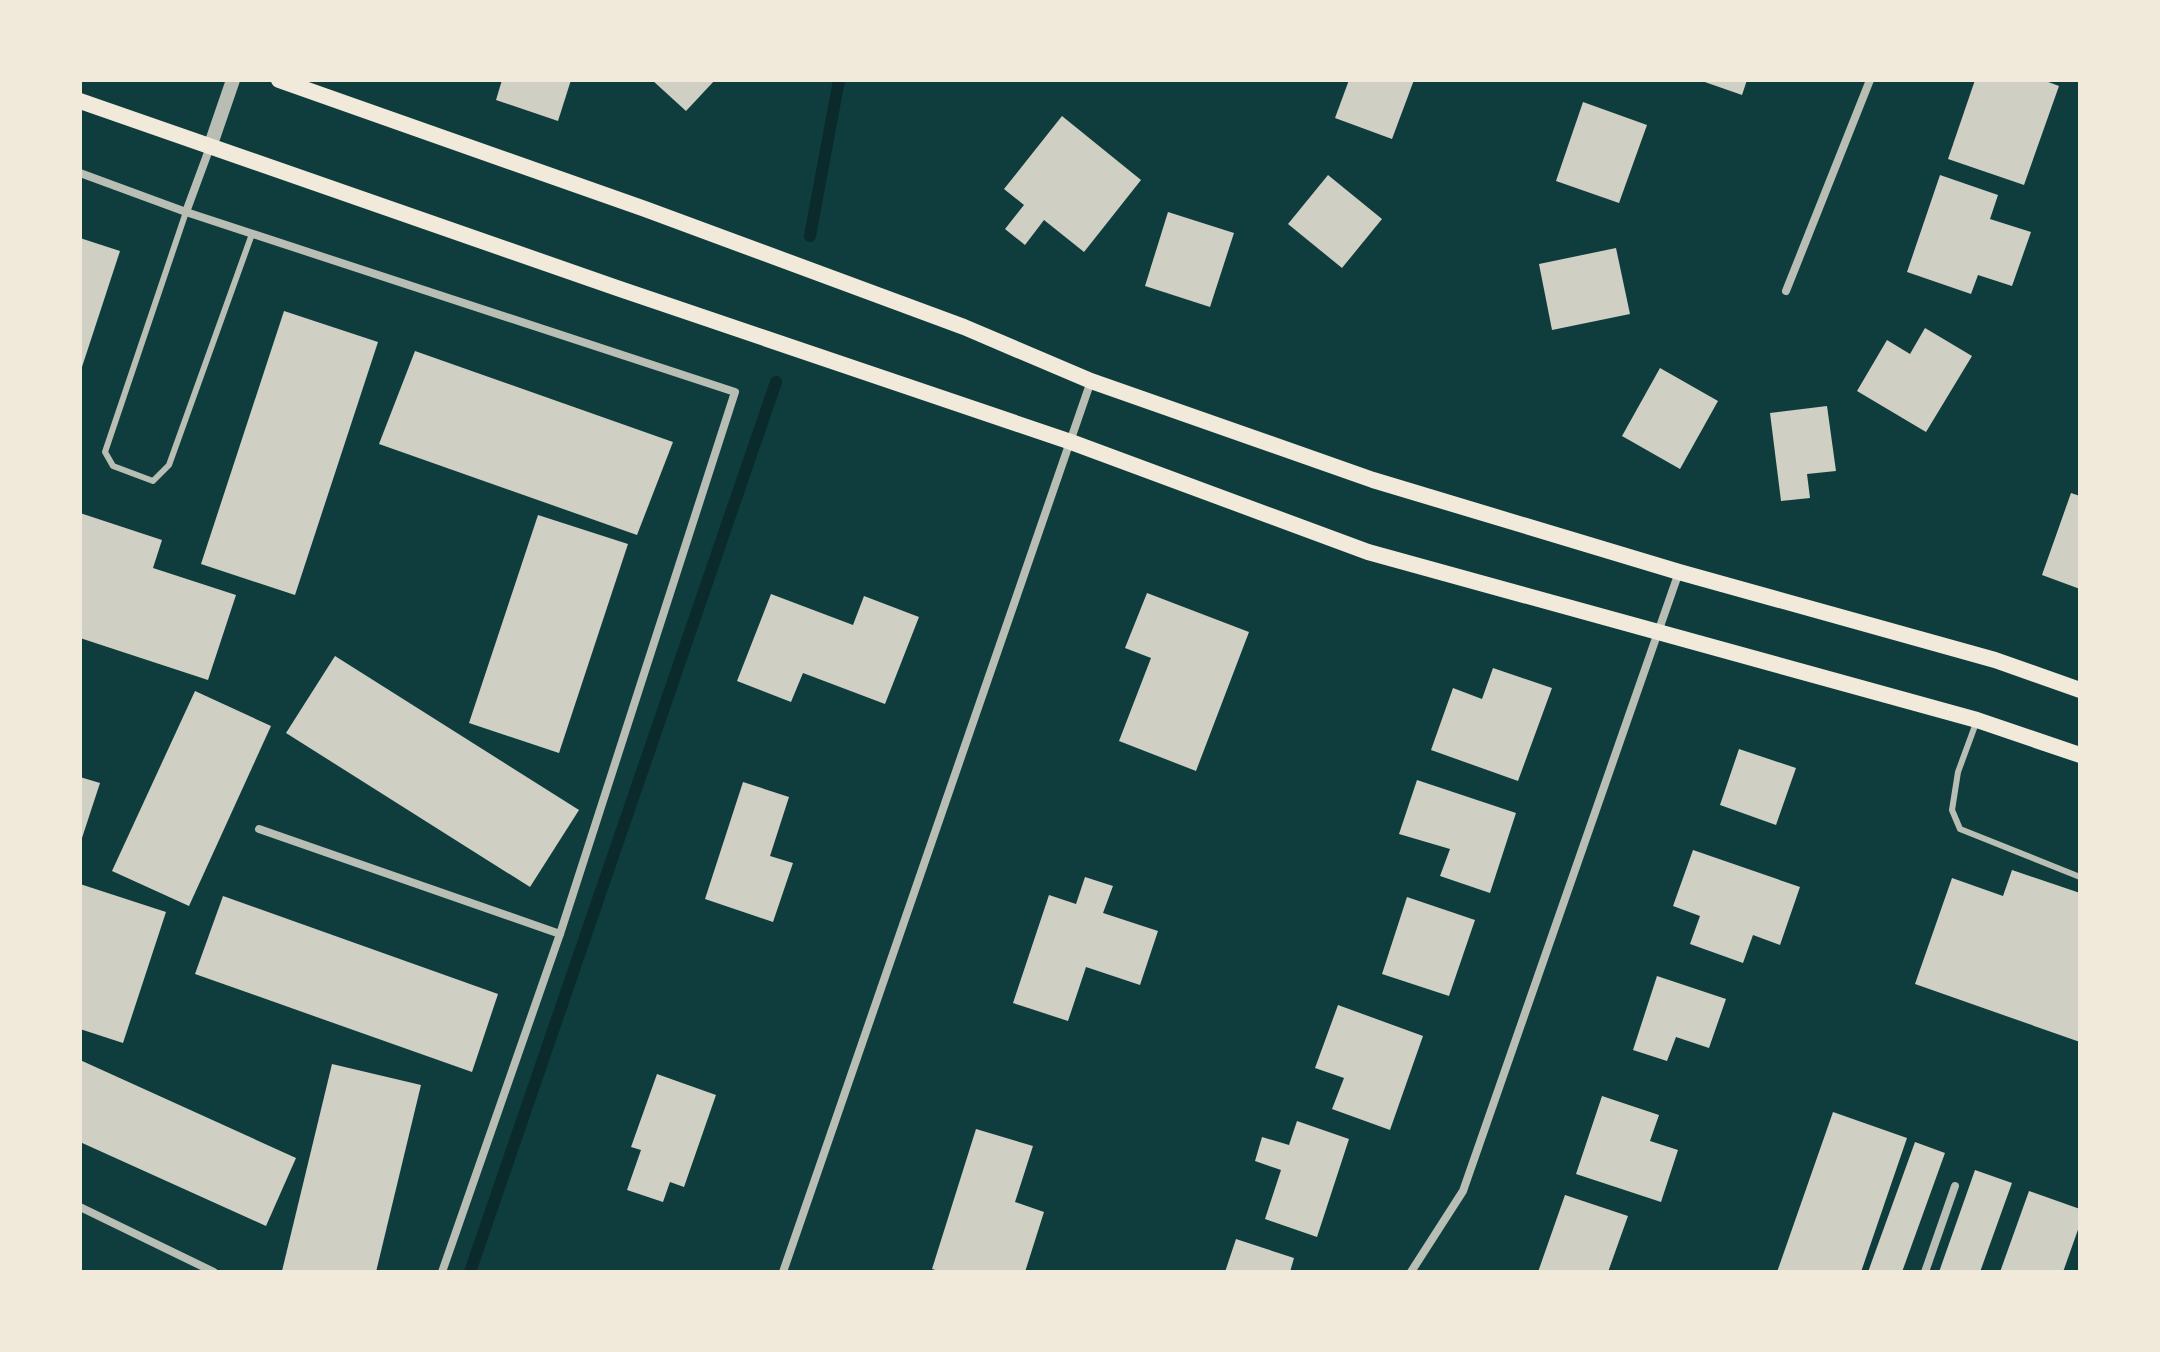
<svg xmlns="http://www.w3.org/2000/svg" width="2160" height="1352" viewBox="0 0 2160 1352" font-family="Helvetica,sans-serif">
<rect width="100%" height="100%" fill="#0f3d3e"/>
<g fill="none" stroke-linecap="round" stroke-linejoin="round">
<g stroke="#0a2a2b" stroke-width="12">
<path d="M810,236l29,-156"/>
<path d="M470,1272l306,-890"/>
</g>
</g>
<g fill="#cfcfc3">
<path d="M502,80h69l-13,41 -62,-21z"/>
<path d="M652,80h63l-29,31z"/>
<path d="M1349,80h65l-22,59 -57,-21z"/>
<path d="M1699,80h48l-5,15z"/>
<path d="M1975,80h68l16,6 -35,99 -76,-26z"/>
<path d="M1583,102l64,23 -28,78 -63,-22z"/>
<path d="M1062,116l79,64 -57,72 -40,-32 -19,25 -20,-16 19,-24 -20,-16z"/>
<path d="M1328,175l54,44 -40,49 -54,-44z"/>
<path d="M1940,175l58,20 -8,24 41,13 -19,54 -34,-11 -7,19 -64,-22z"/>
<path d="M1168,212l66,21 -24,74 -65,-21z"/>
<path d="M80,238l40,13 -39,119h-1z"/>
<path d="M1616,248l14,66 -78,16 -13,-66z"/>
<path d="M284,311l94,31 -83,253 -94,-31z"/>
<path d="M1925,328l47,28 -46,76 -69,-41 30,-51 23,14z"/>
<path d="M415,351l258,91 -36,93 -258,-91z"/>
<path d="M1660,368l58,33 -38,68 -58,-33z"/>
<path d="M1827,406l9,65 -29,3 3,24 -29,3 -11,-88z"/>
<path d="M2071,493l9,3v93l-38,-14z"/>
<path d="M80,513l82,27 -9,28 83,27 -28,85 -128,-42z"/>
<path d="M538,515l90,29 -69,209 -90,-30z"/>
<path d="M1147,593l102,39 -53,139 -77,-30 32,-83 -26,-10z"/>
<path d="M771,594l82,31 11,-29 55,21 -34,87 -82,-31 -12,29 -54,-21z"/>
<path d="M335,656l244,154 -49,77 -244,-154z"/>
<path d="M1493,668l59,20 -34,93 -87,-31 22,-62 29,11z"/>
<path d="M195,691l76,35 -82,180 -77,-35z"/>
<path d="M1739,749l57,19 -20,57 -56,-20z"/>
<path d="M80,777l20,6 -19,58h-1z"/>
<path d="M1417,780l99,33 -26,80 -50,-17 10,-27 -51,-15z"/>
<path d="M743,782l46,15 -19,59 23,7 -20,59 -68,-23z"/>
<path d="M1693,850l107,37 -20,58 -27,-10 -10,28 -53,-19 10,-28 -27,-10z"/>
<path d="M2012,870l68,23v149l-165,-58 37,-106 51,18z"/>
<path d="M1085,877l28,9 -10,27 55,18 -18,54 -54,-18 -18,54 -55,-18 36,-108 27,9z"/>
<path d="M80,884l86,28 -43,131 -43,-14z"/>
<path d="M223,896l275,98 -26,78 -277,-98z"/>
<path d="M1407,897l68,23 -26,76 -67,-22z"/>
<path d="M1657,976l69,23 -17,49 -33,-11 -9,24 -34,-11z"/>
<path d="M1338,1005l85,31 -33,94 -58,-21 12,-31 -29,-10z"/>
<path d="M80,1060l216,98 -30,68 -186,-84z"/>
<path d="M332,1064l89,21 -45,187h-91l-3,-1z"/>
<path d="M657,1074l59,21 -32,92 -14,-5 -7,20 -36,-12 14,-40 -10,-3z"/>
<path d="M1602,1096l57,19 -9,26 28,9 -17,52 -85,-28z"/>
<path d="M1833,1112l74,26 -46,134h-84z"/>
<path d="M1297,1121l52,18 -32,98 -52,-18 16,-49 -26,-9 7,-24 27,8z"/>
<path d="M976,1129l57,17 -18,56 29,10 -19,60h-83l-10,-3z"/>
<path d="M1915,1142l30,11 -43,119h-34z"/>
<path d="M1975,1170l37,13 -32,89h-41z"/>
<path d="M2029,1191l51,18v15l-17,48h-63z"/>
<path d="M1565,1195l63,21 -20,56h-70z"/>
<path d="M1236,1239l58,19 -4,14h-65z"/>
</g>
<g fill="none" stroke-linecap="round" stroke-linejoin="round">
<g stroke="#b8beb3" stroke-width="6">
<path d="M186,212l-81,240 8,14 40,15 16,-16 83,-231"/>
<path d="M1976,723l-18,49 -6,38 8,19 120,48"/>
</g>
<g stroke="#b8beb3" stroke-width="8">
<path d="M80,173l106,39 549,180 -175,542 -118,338"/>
<path d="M186,212l24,-65"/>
<path d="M1786,291l84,-211"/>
<path d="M259,829l301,105"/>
<path d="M80,1207l134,65"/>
<path d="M783,1272l308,-891"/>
<path d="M1411,1272l52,-81 216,-619"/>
<path d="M1925,1272l30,-86"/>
</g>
<path stroke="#b8beb3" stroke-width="14" d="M210,147l23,-67"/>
<g stroke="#f1e9da" stroke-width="16">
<path d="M279,80l366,129 319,118 127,54 282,99 306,92 316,88 85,30"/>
<path d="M80,101l537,187 454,154 297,110 609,168 103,35"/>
</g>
</g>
<rect width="2160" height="1352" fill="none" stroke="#f1e9da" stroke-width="164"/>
</svg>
